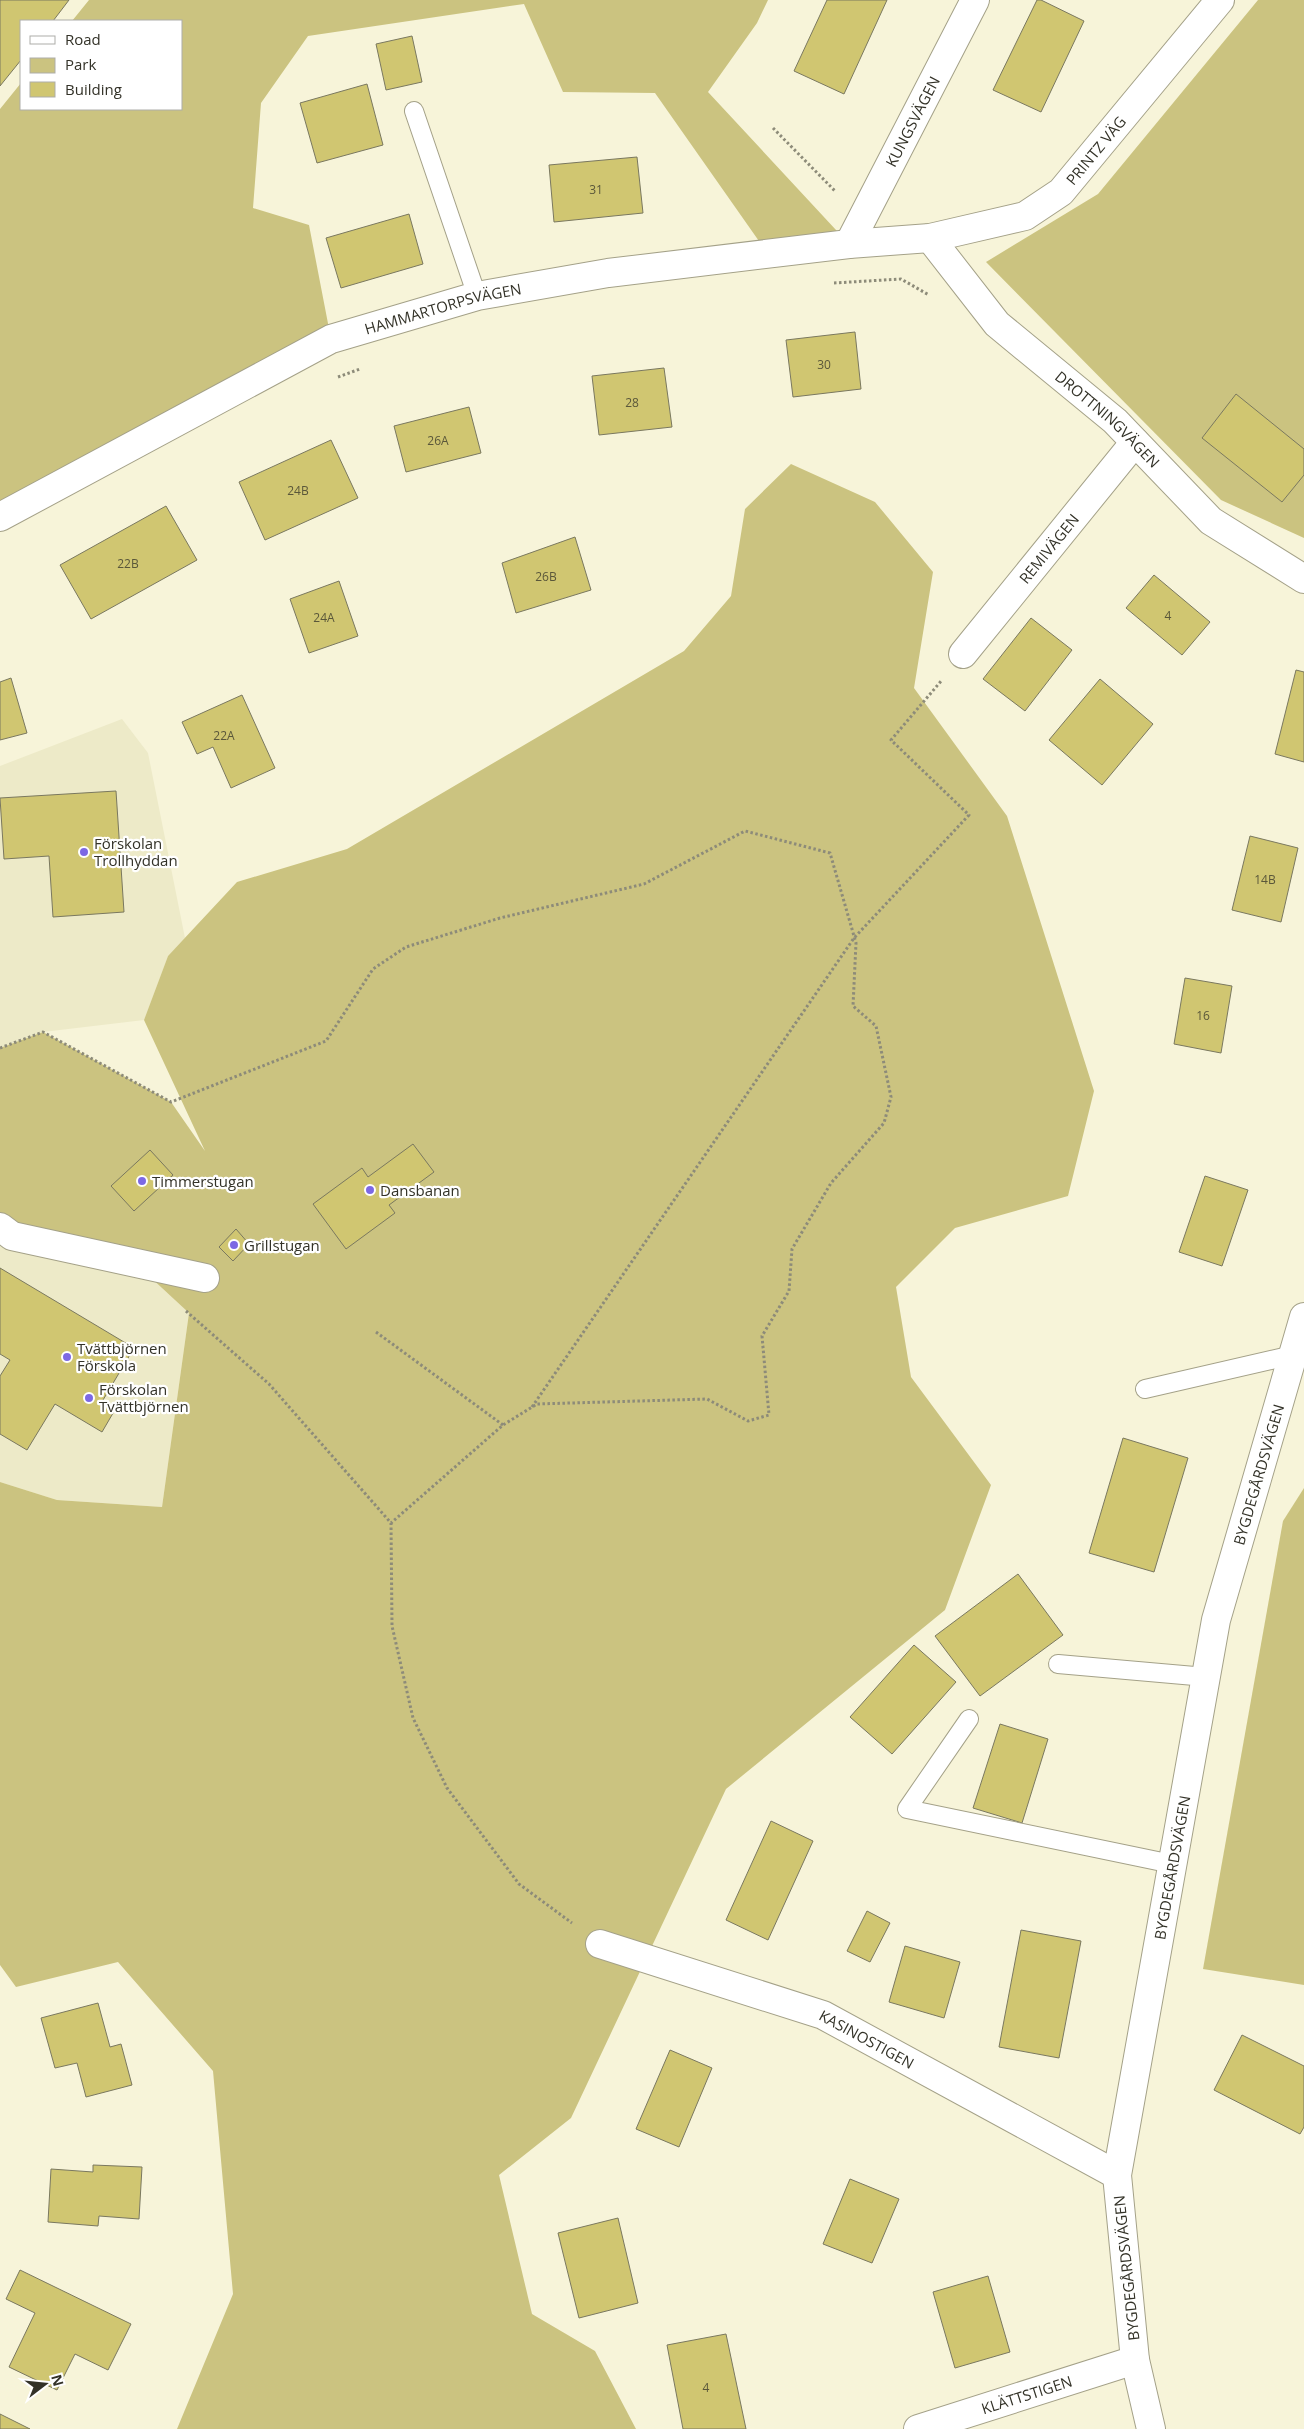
<svg xmlns="http://www.w3.org/2000/svg" width="1304" height="2429" viewBox="0 0 1304 2429" font-family="'Open Sans',sans-serif">
<rect width="100%" height="100%" fill="#f7f4d9"/>
<g fill="#edeac8">
<path d="M122,719l26,34 37,185 -17,18 -24,64 -101,12 -43,16v-282z"/>
<path d="M0,1227l135,36 54,50 -27,194 -105,-7 -57,-18z"/>
</g>
<g fill="#cbc380">
<path d="M89,0h679l-11,23 -49,69 141,152 -81,10 -113,-161 -92,-1 -39,-88 -216,32 -47,67 -8,105 56,17 22,114 -331,178v-408l21,-26v26h160v-88h-109z"/>
<path d="M1258,0h46v538l-83,-38 -235,-238 112,-68z"/>
<path d="M791,464l84,38 58,70 -19,116 93,128 87,275 -26,105 -113,32 -59,59 15,90 80,108 -46,125 -219,179 -155,329 -72,57 33,139 63,37 41,78h-459l56,-135 -20,-223 -95,-109 -102,25 -16,-22v-483l57,18 105,7 27,-194 -54,-50 -135,-36v-179l43,-16 128,70 34,49 -61,-131 24,-64 69,-74 110,-33 337,-198 47,-55 14,-87z"/>
<path d="M1304,1488v497l-101,-16 80,-448z"/>
</g>
<g fill="#d0c671" stroke="#7a785f">
<path d="M0,0h69l-16,21h-32v39l-21,26z"/>
<path d="M827,0h60l-43,94 -50,-23z"/>
<path d="M1037,0h4l43,21 -43,91 -48,-22z"/>
<path d="M412,36l10,46 -36,8 -10,-46z"/>
<path d="M367,84l16,61 -66,18 -17,-60z"/>
<path d="M637,157l6,56 -89,9 -5,-57z"/>
<path d="M409,214l14,50 -82,24 -15,-50z"/>
<path d="M855,332l6,57 -68,8 -7,-57z"/>
<path d="M664,368l8,59 -73,8 -7,-59z"/>
<path d="M1236,394l68,55v26l-22,27 -80,-64z"/>
<path d="M469,407l12,46 -75,19 -12,-46z"/>
<path d="M331,440l27,58 -93,42 -26,-58z"/>
<path d="M166,506l31,54 -106,59 -31,-54z"/>
<path d="M575,537l16,53 -75,23 -14,-50z"/>
<path d="M1154,575l56,47 -28,33 -56,-47z"/>
<path d="M339,581l19,55 -49,17 -19,-54z"/>
<path d="M1031,618l41,32 -47,61 -42,-32z"/>
<path d="M1296,670l8,2v90l-29,-8z"/>
<path d="M11,678l16,55 -27,7v-58z"/>
<path d="M1100,679l53,45 -51,61 -53,-45z"/>
<path d="M242,695l33,73 -44,20 -18,-41 -16,7 -15,-32z"/>
<path d="M116,791l8,121 -71,5 -4,-61 -45,3 -4,-61z"/>
<path d="M1250,836l48,12 -17,74 -49,-12z"/>
<path d="M1185,978l47,8 -11,67 -47,-9z"/>
<path d="M413,1144l21,28 -45,33 6,8 -49,36 -33,-45 49,-36 6,9z"/>
<path d="M150,1150l23,25 -39,36 -23,-25z"/>
<path d="M1205,1176l43,14 -26,76 -43,-14z"/>
<path d="M236,1229l13,15 -16,17 -14,-14z"/>
<path d="M0,1268l134,80 -31,52 13,8 -14,24 -47,-28 -28,46 -27,-16v-58l10,-16 -10,-6z"/>
<path d="M1123,1438l65,20 -34,114 -65,-19z"/>
<path d="M1018,1574l45,61 -83,61 -45,-60z"/>
<path d="M914,1645l42,37 -64,72 -42,-37z"/>
<path d="M1000,1724l48,15 -26,84 -49,-15z"/>
<path d="M771,1821l42,20 -45,99 -42,-20z"/>
<path d="M867,1911l23,12 -20,39 -23,-11z"/>
<path d="M1021,1930l60,11 -22,117 -60,-11z"/>
<path d="M905,1946l55,16 -16,56 -55,-16z"/>
<path d="M98,2003l12,44 11,-3 11,41 -46,12 -9,-34 -22,5 -14,-50z"/>
<path d="M1242,2035l62,31v61l-4,7 -86,-44z"/>
<path d="M670,2050l42,18 -33,79 -43,-18z"/>
<path d="M93,2165l49,2 -3,52 -40,-3 -1,10 -50,-4 3,-53 42,3z"/>
<path d="M850,2179l49,20 -27,64 -49,-19z"/>
<path d="M618,2218l20,85 -59,15 -21,-85z"/>
<path d="M20,2270l111,54 -23,46 -33,-16 -18,36 -48,-23 26,-54 -29,-14z"/>
<path d="M988,2276l22,76 -55,16 -22,-76z"/>
<path d="M726,2334l20,95h-63l-16,-84z"/>
<path d="M0,2414l30,15h-30z"/>
</g>
<g fill="none" stroke-linecap="round" stroke-linejoin="round">
<defs>
<g id="lane">
<path d="M414,111l63,185"/>
<path d="M1145,1389l148,-34"/>
<path d="M1058,1664l148,13"/>
<path d="M969,1719l-62,90 265,55"/>
</g>
<g id="street">
<path id="s1" d="M930,238l67,86 118,97 96,100 93,58"/>
<path id="s2" d="M849,244l126,-244"/>
<path id="s3" d="M0,517l331,-178 146,-43 131,-23 241,-29 81,-6 95,-22 36,-24 159,-192"/>
<path id="s4" d="M963,654l172,-212"/>
<path d="M0,1227l12,9 193,42"/>
<path id="s5" d="M600,1944l223,71 294,160"/>
<path id="s6" d="M918,2429l217,-69"/>
<path id="s7" d="M1151,2429l-16,-69 -18,-185 99,-555 88,-303"/>
</g>
</defs>
<use href="#lane" stroke="#a4a188" stroke-width="20"/>
<use href="#street" stroke="#a4a188" stroke-width="30"/>
<g stroke="#8d8b79" stroke-width="3" stroke-dasharray="2.5 2.5" stroke-linecap="butt">
<path d="M773,128l63,64"/>
<path d="M834,283l67,-4 28,16"/>
<path d="M338,377l22,-8"/>
<path d="M0,1048l43,-16 128,70 155,-61 47,-72 33,-22 94,-29 144,-34 101,-53 85,22 26,90 -3,63 23,20 15,71 -7,26 -53,60 -39,66 -3,42 -27,45 7,79 -21,6 -41,-22 -170,5 -34,21 -112,98"/>
<path d="M186,1311l83,73 122,139 1,103 21,92 34,70 72,96 53,39"/>
<path d="M376,1332l127,93"/>
<path d="M532,1407l322,-469 115,-123 -78,-75 51,-60"/>
</g>
<use href="#lane" stroke="#fff" stroke-width="18"/>
<use href="#street" stroke="#fff" stroke-width="28"/>
</g>
<g fill="#7c68e4" stroke="#fff" stroke-width="2">
<circle cx="84" cy="852" r="5"/>
<circle cx="142" cy="1181" r="5"/>
<circle cx="370" cy="1190" r="5"/>
<circle cx="234" cy="1245" r="5"/>
<circle cx="67" cy="1357" r="5"/>
<circle cx="89" cy="1398" r="5"/>
</g>
<g text-anchor="middle" dominant-baseline="central" stroke-width="4.5" stroke-linejoin="round" paint-order="stroke">
<g font-size="12" fill="#5a573a">
<text x="596" y="189">31</text>
<text x="824" y="364">30</text>
<text x="632" y="402">28</text>
<text x="438" y="440">26A</text>
<text x="298" y="490">24B</text>
<text x="128" y="563">22B</text>
<text x="546" y="576">26B</text>
<text x="1168" y="615">4</text>
<text x="324" y="617">24A</text>
<text x="224" y="735">22A</text>
<text x="1265" y="879">14B</text>
<text x="1203" y="1015">16</text>
<text x="706" y="2387">4</text>
</g>
<g font-size="15" fill="#333228" stroke="#fff">
<text stroke="none"><textPath href="#s2" startOffset="138">KUNGSVÄGEN</textPath></text>
<text stroke="none"><textPath href="#s3" startOffset="1180">PRINTZ VÄG</textPath></text>
<text stroke="none"><textPath href="#s3" startOffset="492">HAMMARTORPSVÄGEN</textPath></text>
<text stroke="none"><textPath href="#s1" startOffset="255">DROTTNINGVÄGEN</textPath></text>
<text stroke="none"><textPath href="#s4" startOffset="136">REMIVÄGEN</textPath></text>
<text stroke="none"><textPath href="#s7" startOffset="972">BYGDEGÅRDSVÄGEN</textPath></text>
<text stroke="none"><textPath href="#s7" startOffset="569">BYGDEGÅRDSVÄGEN</textPath></text>
<text stroke="none"><textPath href="#s5" startOffset="284">KASINOSTIGEN</textPath></text>
<text transform="translate(1126 2268) rotate(-96)">BYGDEGÅRDSVÄGEN</text>
<text stroke="none"><textPath href="#s6" startOffset="114">KLÄTTSTIGEN</textPath></text>
</g>
<g font-size="15" fill="#333228" stroke="#fff" text-anchor="start">
<text x="94" y="843">Förskolan<tspan x="94" dy="17">Trollhyddan</tspan></text>
<text x="152" y="1181">Timmerstugan</text>
<text x="380" y="1190">Dansbanan</text>
<text x="244" y="1245">Grillstugan</text>
<text x="77" y="1348">Tvättbjörnen<tspan x="77" dy="17">Förskola</tspan></text>
<text x="99" y="1389">Förskolan<tspan x="99" dy="17">Tvättbjörnen</tspan></text>
</g>
</g>
<rect x="20" y="20" width="162" height="90" fill="#ffffff" stroke="#adada9"/>
<rect x="30" y="36" width="25" height="8" fill="#ffffff" stroke="#adada9"/>
<text x="65" y="45" font-size="15" fill="#333228">Road</text>
<rect x="30" y="58" width="25" height="15" fill="#cbc380" stroke="#adada9"/>
<text x="65" y="70" font-size="15" fill="#333228">Park</text>
<rect x="30" y="82" width="25" height="15" fill="#d0c671" stroke="#adada9"/>
<text x="65" y="95" font-size="15" fill="#333228">Building</text>
<g transform="translate(45 2384) rotate(74)" stroke="#ffffff" stroke-width="4" paint-order="stroke">
<path d="M0-4L9 19L0 12L-9 19Z" fill="#333228"/>
<text y="-8" font-size="14" font-weight="bold" text-anchor="middle" fill="#333228">N</text>
</g>
</svg>
